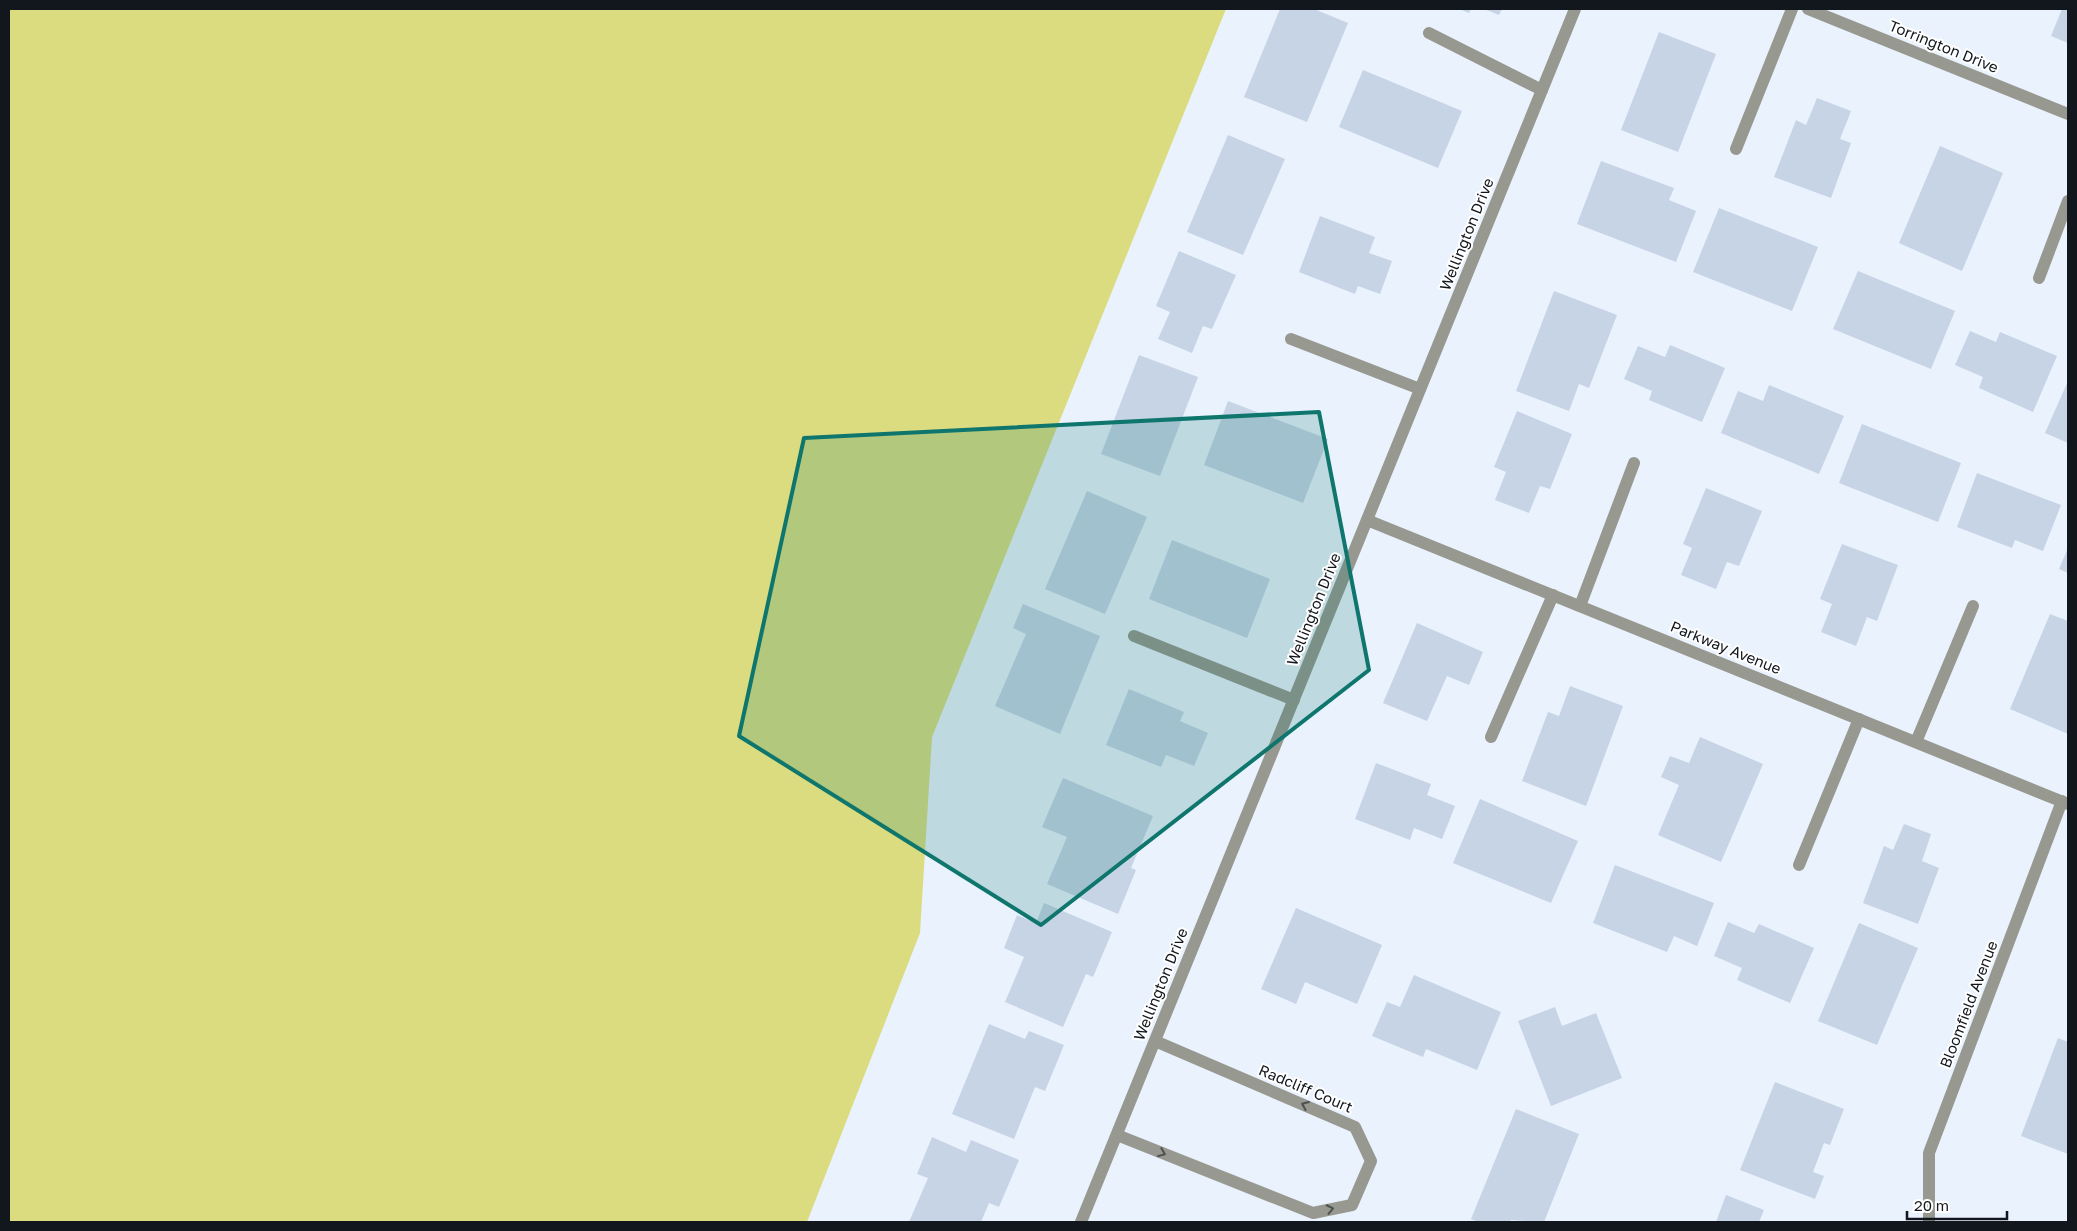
<svg xmlns="http://www.w3.org/2000/svg" width="2077" height="1231" viewBox="0 0 2077 1231" font-family="'Golos Text',sans-serif">
<rect width="100%" height="100%" fill="#eaf2fd"/>
<path fill="#dbdc80" d="M9,9h1217l-294,728 -12,196 -113,289h-798z"/>
<g fill="#c6d4e6">
<path d="M1280,9h34l34,14 -41,99 -63,-25z"/>
<path d="M1459,9h12l-2,4z"/>
<path d="M1484,9h18l-3,6z"/>
<path d="M2062,9h6v34l-17,-7z"/>
<path d="M1659,32l57,22 -38,98 -57,-22z"/>
<path d="M1363,70l99,41 -24,57 -99,-41z"/>
<path d="M1817,98l34,13 -11,28 11,4 -20,55 -57,-21 22,-57 10,5z"/>
<path d="M1228,135l57,24 -42,96 -56,-23z"/>
<path d="M1940,146l63,27 -41,98 -63,-28z"/>
<path d="M1601,161l73,27 -5,12 27,11 -20,51 -99,-38z"/>
<path d="M1719,208l99,39 -26,64 -99,-39z"/>
<path d="M1320,216l55,21 -6,16 23,8 -12,33 -22,-8 -3,8 -56,-22z"/>
<path d="M1179,251l57,24 -24,54 -9,-3 -11,27 -34,-14 12,-27 -14,-6z"/>
<path d="M1858,271l97,40 -24,58 -98,-40z"/>
<path d="M1554,291l63,24 -28,73 -10,-4 -10,27 -53,-20z"/>
<path d="M1970,331l26,11 4,-10 57,24 -24,56 -54,-24 4,-11 -28,-12z"/>
<path d="M1670,345l55,23 -23,54 -53,-22 3,-9 -28,-12 14,-33 27,11z"/>
<path d="M1139,355l59,22 -38,99 -59,-22z"/>
<path d="M2068,381v62l-23,-10z"/>
<path d="M1769,385l75,31 -25,58 -98,-41 17,-42 25,10z"/>
<path d="M1228,401l100,38 -25,64 -99,-38z"/>
<path d="M1517,411l55,23 -22,55 -10,-3 -11,27 -34,-13 11,-28 -12,-5z"/>
<path d="M1862,424l99,39 -23,59 -99,-39z"/>
<path d="M1977,473l84,32 -18,46 -28,-11 -3,8 -55,-21z"/>
<path d="M1706,488l56,23 -23,55 -12,-4 -11,27 -35,-14 11,-27 -9,-4z"/>
<path d="M1087,491l60,26 -42,97 -60,-25z"/>
<path d="M1172,540l98,39 -23,59 -98,-39z"/>
<path d="M1842,544l56,21 -21,56 -10,-4 -11,29 -35,-14 11,-28 -12,-5z"/>
<path d="M2068,548v25l-9,-4z"/>
<path d="M1023,604l77,32 -40,98 -65,-28 31,-72 -13,-6z"/>
<path d="M2050,614l18,7v113l-58,-25z"/>
<path d="M1417,623l66,29 -14,33 -22,-9 -20,45 -44,-18z"/>
<path d="M1570,686l53,20 -37,100 -64,-25 26,-69 11,4z"/>
<path d="M1129,689l55,23 -4,9 28,12 -14,33 -28,-11 -5,12 -55,-22z"/>
<path d="M1700,737l63,27 -42,98 -63,-27 21,-50 -18,-8 9,-21 19,7z"/>
<path d="M1376,763l55,21 -4,11 28,11 -13,33 -28,-11 -4,12 -55,-21z"/>
<path d="M1063,778l90,38 -22,52 5,2 -18,44 -71,-30 20,-47 -25,-10z"/>
<path d="M1480,799l98,42 -27,62 -98,-40z"/>
<path d="M1904,824l27,10 -9,27 17,7 -21,56 -55,-21 21,-57 9,4z"/>
<path d="M1615,865l99,38 -17,43 -23,-10 -7,16 -74,-29z"/>
<path d="M1044,903l68,29 -19,45 -7,-3 -23,53 -58,-25 19,-45 -20,-9 13,-33 19,8z"/>
<path d="M1296,908l86,37 -25,59 -52,-22 -9,22 -35,-15z"/>
<path d="M1728,922l26,11 5,-9 55,24 -24,55 -53,-23 5,-12 -28,-12z"/>
<path d="M1859,923l59,25 -41,97 -59,-24z"/>
<path d="M1414,975l87,37 -24,58 -51,-21 -3,8 -51,-21 15,-34 13,5z"/>
<path d="M1555,1007l7,19 34,-13 26,65 -71,28 -33,-85z"/>
<path d="M989,1024l36,15 4,-8 35,14 -19,46 -10,-4 -21,52 -62,-25z"/>
<path d="M2058,1038l10,4v112l-47,-18z"/>
<path d="M1775,1082l69,27 -14,36 -6,-2 -11,29 11,4 -9,23 -75,-29z"/>
<path d="M1516,1109l63,25 -35,88 -33,-2 -1,2h-32l-7,-3z"/>
<path d="M932,1137l34,15 5,-12 48,20 -20,47 -10,-4 -8,19h-72l19,-44 -11,-4z"/>
<path d="M1726,1195l38,15 -5,12h-43z"/>
</g>
<g fill="none" stroke-linecap="round" stroke-linejoin="round">
<g stroke="#97988f" stroke-width="12">
<path d="M1429,33l113,57"/>
<path d="M1736,149l56,-140"/>
<path d="M2039,278l29,-77"/>
<path d="M1291,339l129,50"/>
<path d="M1580,606l54,-143"/>
<path d="M1134,636l160,64"/>
<path d="M1491,737l62,-142"/>
<path d="M1916,742l57,-136"/>
<path d="M1799,865l60,-146"/>
<path d="M1117,1135l196,78 39,-8 19,-44 -16,-34 -200,-86"/>
</g>
<g stroke="#97988f" stroke-width="12">
<path d="M1808,9l260,105"/>
<path d="M1367,520l701,284"/>
<path d="M1081,1222l494,-1213"/>
<path d="M1929,1222v-69l133,-352"/>
</g>
</g>
<defs><path id="oneway-chevron" d="M-2-3.5L2.5 0L-2 3.5" fill="none" stroke-width="1.6" stroke-linecap="round" stroke-linejoin="round" transform="scale(1.25)"/></defs>
<g stroke="#4e5150">
<use href="#oneway-chevron" transform="translate(1305 1105) rotate(-157)"/>
<use href="#oneway-chevron" transform="translate(1162 1153) rotate(22)"/>
<use href="#oneway-chevron" transform="translate(1330 1209) rotate(-12)"/>
</g>
<path fill="#0f766e" fill-opacity="0.2" stroke="#0f766e" stroke-width="4" stroke-linejoin="round" d="M1319,412l50,258 -328,255 -302,-189 65,-298z"/>
<g text-anchor="middle" dominant-baseline="central" stroke-width="4" stroke-linejoin="round" paint-order="stroke">
<g font-size="15" fill="#12171d" stroke="#fff">
<text transform="translate(1944 46) rotate(22)">Torrington Drive</text>
<text transform="translate(1466 234) rotate(-68)">Wellington Drive</text>
<text transform="translate(1313 609) rotate(-68)">Wellington Drive</text>
<text transform="translate(1726 647) rotate(22)">Parkway Avenue</text>
<text transform="translate(1160 984) rotate(-68)">Wellington Drive</text>
<text transform="translate(1968 1004) rotate(-69)">Bloomfield Avenue</text>
<text transform="translate(1306 1088) rotate(23)">Radcliff Court</text>
</g>
</g>
<rect width="2077" height="1231" fill="none" stroke="#12171d" stroke-width="20"/>
<path d="M1907 1211v8h100v-8" fill="none" stroke="#12171d" stroke-width="2.5"/>
<text x="1914" y="1211" font-size="15" fill="#12171d" stroke="#ffffff" stroke-width="4" paint-order="stroke">20 m</text>
</svg>
